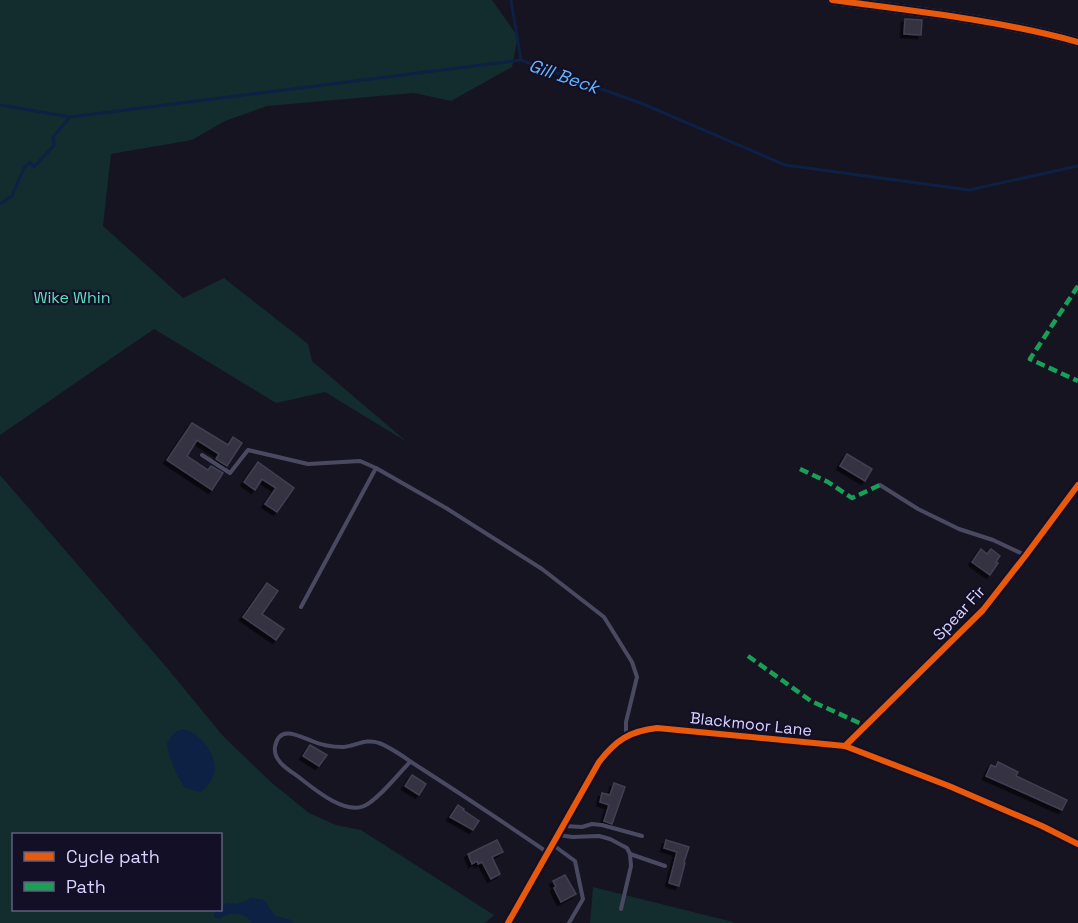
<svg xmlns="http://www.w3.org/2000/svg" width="1078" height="923" viewBox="0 0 1078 923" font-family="'Space Grotesk',sans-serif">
<defs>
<filter id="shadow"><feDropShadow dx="-3.5" dy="3.5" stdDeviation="0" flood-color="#0009"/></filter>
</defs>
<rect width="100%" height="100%" fill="#161421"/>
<g fill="#132c2d" fill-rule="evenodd">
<path d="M0,0h492l26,37 -6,30 -61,34 -37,-8 -147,13 -42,15 -33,19 -81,14 -8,72 80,72 41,-20 84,66 4,17 95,81 -82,-50 -49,11 -122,-74 -154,106z"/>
<path d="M0,475l168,194 55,67 49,47 37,30 27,12 25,5 133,85 -9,8h-485zM14,834h206v76h-206z"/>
<path d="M593,887l140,35v1h-143z"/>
</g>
<g fill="#0d2144">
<path d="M182,729c5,2 10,3 14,6 19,15 28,41 4,57l-15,-4c-9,-13 -16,-30 -18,-45l7,-10z"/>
<path d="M252,898l12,2 11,16 16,4 3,3h-42c-6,-11 -24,-12 -33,-4l-5,-2 1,-5 5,-2 6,-7 11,1z"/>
</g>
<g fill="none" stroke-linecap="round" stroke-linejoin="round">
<g stroke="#0d2144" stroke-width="3">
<path d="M511,0l10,60"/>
<path d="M0,105l70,12 451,-57 122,44 142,61 184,25 109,-24"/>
<path d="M0,204l12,-8 12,-28 6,-6 4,5 20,-22 -1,-8 17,-20"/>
</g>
</g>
<g fill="#343243" stroke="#433f54" stroke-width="1.5" filter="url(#shadow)">
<path d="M905,19l17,1 -1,15 -17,-1z"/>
<path d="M192,423l36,22 5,-8 9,6 -15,23 -11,-7 3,-5 -22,-14 -10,16 21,14 3,-4 12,7 -11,17 -45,-30z"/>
<path d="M847,454l25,15 -7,12 -25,-15z"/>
<path d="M258,462l36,26 -17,24 -12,-8 11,-16 -14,-9 -7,11 -11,-8z"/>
<path d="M981,549l6,5 4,-5 9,7 -4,6 2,1 -8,12 -18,-13z"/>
<path d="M267,583l11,8 -16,23 22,15 -8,11 -33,-23z"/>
<path d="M310,745l17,10 -8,11 -16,-10z"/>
<path d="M998,762l20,10 -2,4 51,24 -5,10 -76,-34 5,-11 5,2z"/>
<path d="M412,775l14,9 -7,11 -14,-9z"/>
<path d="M614,783l11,4 -13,37 -8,-3 5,-16 -9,-3 2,-9 8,2z"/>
<path d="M458,805l6,4 -1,1 16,11 -6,9 -23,-13z"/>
<path d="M497,840l6,12 -11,5 8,17 -9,5 -9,-17 -4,2 -1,-3 -5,3 -4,-10z"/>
<path d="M666,840l23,7 -5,15 1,1 -6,23 -10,-3 8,-31 -13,-4z"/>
<path d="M565,875l11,19 -15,8 -7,-14 2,-1 -3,-6z"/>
</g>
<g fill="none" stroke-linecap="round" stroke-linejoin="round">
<g stroke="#4a4962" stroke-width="4">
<path d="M202,455l28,18 18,-23 60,14 52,-3 16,7"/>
<path d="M880,485l38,24 41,20 34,11 32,15"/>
<path d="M301,607l75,-139 70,40 96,61 62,48 28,45 5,15 -11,45v14"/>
<path d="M410,762c-11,11 -32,38 -46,44 -21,9 -52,-19 -68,-31 -9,-6 -23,-15 -21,-28 4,-23 24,-11 37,-6 9,4 21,6 31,6 13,-1 23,-9 36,-4 14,5 30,18 43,26 42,27 84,55 125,83"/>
<path d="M564,826l18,1 10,-3 10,1 40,11"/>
<path d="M559,835l13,2 27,-1 11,3 17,9 3,6 1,12 -10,43"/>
<path d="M553,845l22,16 8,38 -14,24"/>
<path d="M630,854l35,12"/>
</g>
<g stroke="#4a4962" stroke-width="8">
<path d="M845,746l138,-136 43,-55 52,-70"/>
<path d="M508,923l91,-161c17,-22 31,-31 58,-34l188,18 104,40 93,40 36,18"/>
</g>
<path stroke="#4a4962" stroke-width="10" d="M832,0c83,11 166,20 246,42"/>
<g stroke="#1a9f57" stroke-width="4.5" stroke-dasharray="9 4.5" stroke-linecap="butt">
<path d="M1078,286l-48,73 48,22"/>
<path d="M800,469l28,13 24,16 28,-13"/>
<path d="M748,656l63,45 55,25"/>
</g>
<defs>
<g id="cycleway">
<path d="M832,0c83,11 166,20 246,42"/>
<path d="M845,746l138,-136 43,-55 52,-70"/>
<path d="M508,923l91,-161c17,-22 31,-31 58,-34l188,18 104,40 93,40 36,18"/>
</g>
</defs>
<use href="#cycleway" stroke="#130f26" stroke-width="10"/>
<use href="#cycleway" stroke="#e8590c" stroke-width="6"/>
</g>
<g text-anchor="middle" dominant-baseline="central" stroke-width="4.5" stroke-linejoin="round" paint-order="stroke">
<g font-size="16" fill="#5fe0c0" stroke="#130f26">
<text x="72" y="297">Wike Whin</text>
</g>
<g font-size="16" fill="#d9d4ff" stroke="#130f26">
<text transform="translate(959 613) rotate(-47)">Spear Fir</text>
<text transform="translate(751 724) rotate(6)">Blackmoor Lane</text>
</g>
<g font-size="18" font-style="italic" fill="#62b6ff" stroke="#130f26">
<text transform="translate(564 76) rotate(19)">Gill Beck</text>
</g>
</g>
<rect x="12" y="833" width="210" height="78" fill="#130f26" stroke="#625e7d" stroke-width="1.5"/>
<rect x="24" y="852" width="30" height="9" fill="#e8590c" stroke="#625e7d" stroke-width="1.5"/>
<text x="66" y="863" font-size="18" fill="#d9d4ff">Cycle path</text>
<rect x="24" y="882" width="30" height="9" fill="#1a9f57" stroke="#625e7d" stroke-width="1.5"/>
<text x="66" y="893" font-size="18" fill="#d9d4ff">Path</text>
</svg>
